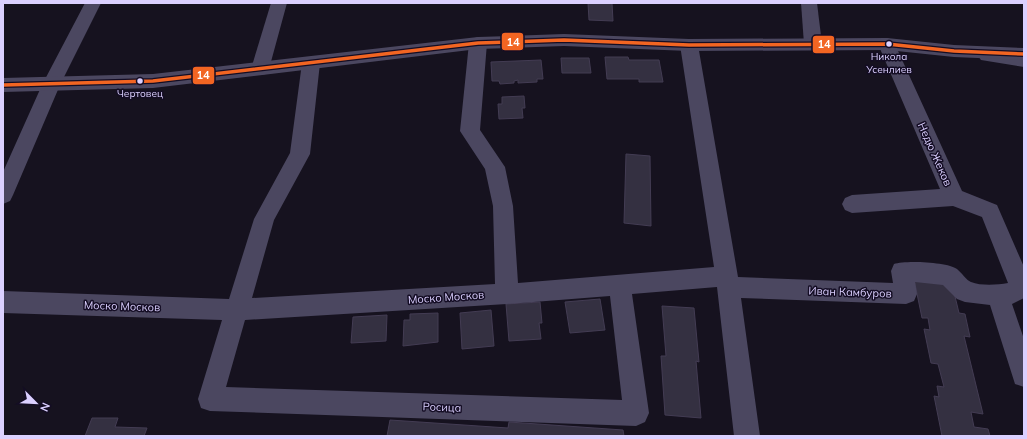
<svg xmlns="http://www.w3.org/2000/svg" width="1027" height="439" viewBox="0 0 1027 439" font-family="Mulish,sans-serif">
<rect width="100%" height="100%" fill="#16121f"/>
<g fill="#343041" stroke="#433c53">
<path d="M588,3h24l1,18 -24,-1z"/>
<path d="M605,57h23l1,3h30l4,22h-24v-3h-32z"/>
<path d="M561,58h28l2,15h-29z"/>
<path d="M541,60l2,19h-6v3l-19,1v-3l-4,1v2l-14,1 -1,-3h-7l-1,-19z"/>
<path d="M524,96l1,12h-3l1,10 -24,1 -1,-15h4v-7z"/>
<path d="M626,154l24,2 1,70 -27,-3z"/>
<path d="M914,279l38,5 7,29 6,1 5,23 -6,-1 19,78 -12,-2 3,15 14,2 2,7h-48l-8,-40 5,1 -2,-11 7,1 -6,-23 -7,-1 -7,-34 6,1 -2,-12h-6z"/>
<path d="M600,299l5,31 -35,3 -5,-31z"/>
<path d="M540,302l2,21h-3l2,16 -32,2 -3,-37z"/>
<path d="M662,306l32,2 5,54 -3,-1 5,57 -36,-3 -4,-59h5z"/>
<path d="M491,310l3,36 -32,3 -2,-36z"/>
<path d="M438,313v29l-35,4 1,-26h6v-6z"/>
<path d="M387,315l-1,26 -35,2 2,-26z"/>
<path d="M92,418h26l-3,9 32,1 -3,8h-59z"/>
<path d="M390,420l118,8 1,-6 114,8 1,6h-237z"/>
</g>
<g fill="none" stroke-linecap="round" stroke-linejoin="round">
<g fill="#4b4760" fill-rule="evenodd">
<path d="M85,3h16l-41,82 -47,110 -3,6 -7,3v-32l39,-87z"/>
<path d="M271,3h16l-18,66 -3,5 -6,1 -6,-1 -3,-5z"/>
<path d="M801,3h16l5,41 -3,4 -6,2 -6,-2 -3,-4z"/>
<path d="M478,37l6,2 3,4 -7,87 25,37 8,39 5,77 196,-16 -34,-222 3,-4 6,-2 6,2 3,4 40,232 155,6 -2,-12 3,-7c11,-4 54,-2 63,5 5,4 9,11 14,13 10,4 26,3 37,1l-26,-66 -29,-11 -101,7 -7,-3 -3,-6 3,-6 7,-3 88,-6 -62,-145 3,-4 6,-2 6,2 69,151 35,14 27,62v31l-12,6 12,35v48l-9,-3 -25,-79 -25,-3 -8,-3 -14,-14 -28,-3 2,12 -3,7 -8,3 -165,-6 19,138h-26l-17,-149 -85,7 17,119 -4,9 -9,4 -426,-15 -9,-3 -3,-9 24,-79 -219,-7v-22l226,8 25,-80 36,-66 12,-90 3,-4 6,-2 6,2 3,4 -10,91 -36,66 -22,78 243,-14 -2,-78 -8,-37 -25,-38 9,-88 3,-4zM610,296l12,104 -396,-13 19,-67 262,-16z"/>
<path d="M987,50l37,5v12l-43,-7 -3,-4 3,-4z"/>
</g>
<path fill="#4b4760" fill-rule="evenodd" d="M564,34l125,5 198,-1 67,7 70,3v12l-70,-3 -67,-7 -198,1 -125,-5 -86,3 -325,39 -150,4v-14l150,-4 325,-37z"/>
<defs>
<path id="bus-1" d="M3,85l150,-4 325,-38 86,-3 125,5 198,-1 67,7 70,3"/>
</defs>
<use href="#bus-1" stroke="#140d24" stroke-width="6"/>
<use href="#bus-1" stroke="#f26522" stroke-width="3.5"/>
</g>
<g fill="#dbd0ff" stroke="#140d24" stroke-width="1.5">
<circle cx="889" cy="44" r="3.5"/>
<circle cx="140" cy="81" r="3.5"/>
</g>
<g text-anchor="middle" dominant-baseline="central" stroke-width="3" stroke-linejoin="round" paint-order="stroke">
<g font-size="10" fill="#dbd0ff" stroke="#140d24">
<text x="889" y="56">Никола<tspan x="889" dy="13">Усенлиев</tspan></text>
<text x="140" y="93">Чертовец</text>
</g>
<g font-size="11" fill="#dbd0ff" stroke="#140d24">
<text transform="translate(935 154) rotate(66)">Недю Жеков</text>
<text transform="translate(850 292) rotate(2)">Иван Камбуров</text>
<text transform="translate(446 297) rotate(-4)">Моско Москов</text>
<text transform="translate(122 306) rotate(2)">Моско Москов</text>
<text transform="translate(442 407) rotate(2)">Росица</text>
</g>
</g>
<g stroke="#140d24" stroke-width="1.5">
<rect x="501" y="32" width="23" height="19" rx="4" fill="#f26522"/>
<rect x="812" y="35" width="23" height="19" rx="4" fill="#f26522"/>
<rect x="192" y="66" width="23" height="19" rx="4" fill="#f26522"/>
</g>
<g font-size="11" text-anchor="middle" font-weight="bold" fill="#fff">
<text x="513" y="46">14</text>
<text x="824" y="48">14</text>
<text x="203" y="79">14</text>
</g>
<rect width="1027" height="439" fill="none" stroke="#dbd0ff" stroke-width="8"/>
<g transform="translate(36 403) rotate(114)" stroke="#140d24" stroke-width="3" paint-order="stroke">
<path d="M0-3L7 15L0 10L-7 15Z" fill="#dbd0ff"/>
<text y="-6" font-size="11" font-weight="bold" text-anchor="middle" fill="#dbd0ff">N</text>
</g>
</svg>
